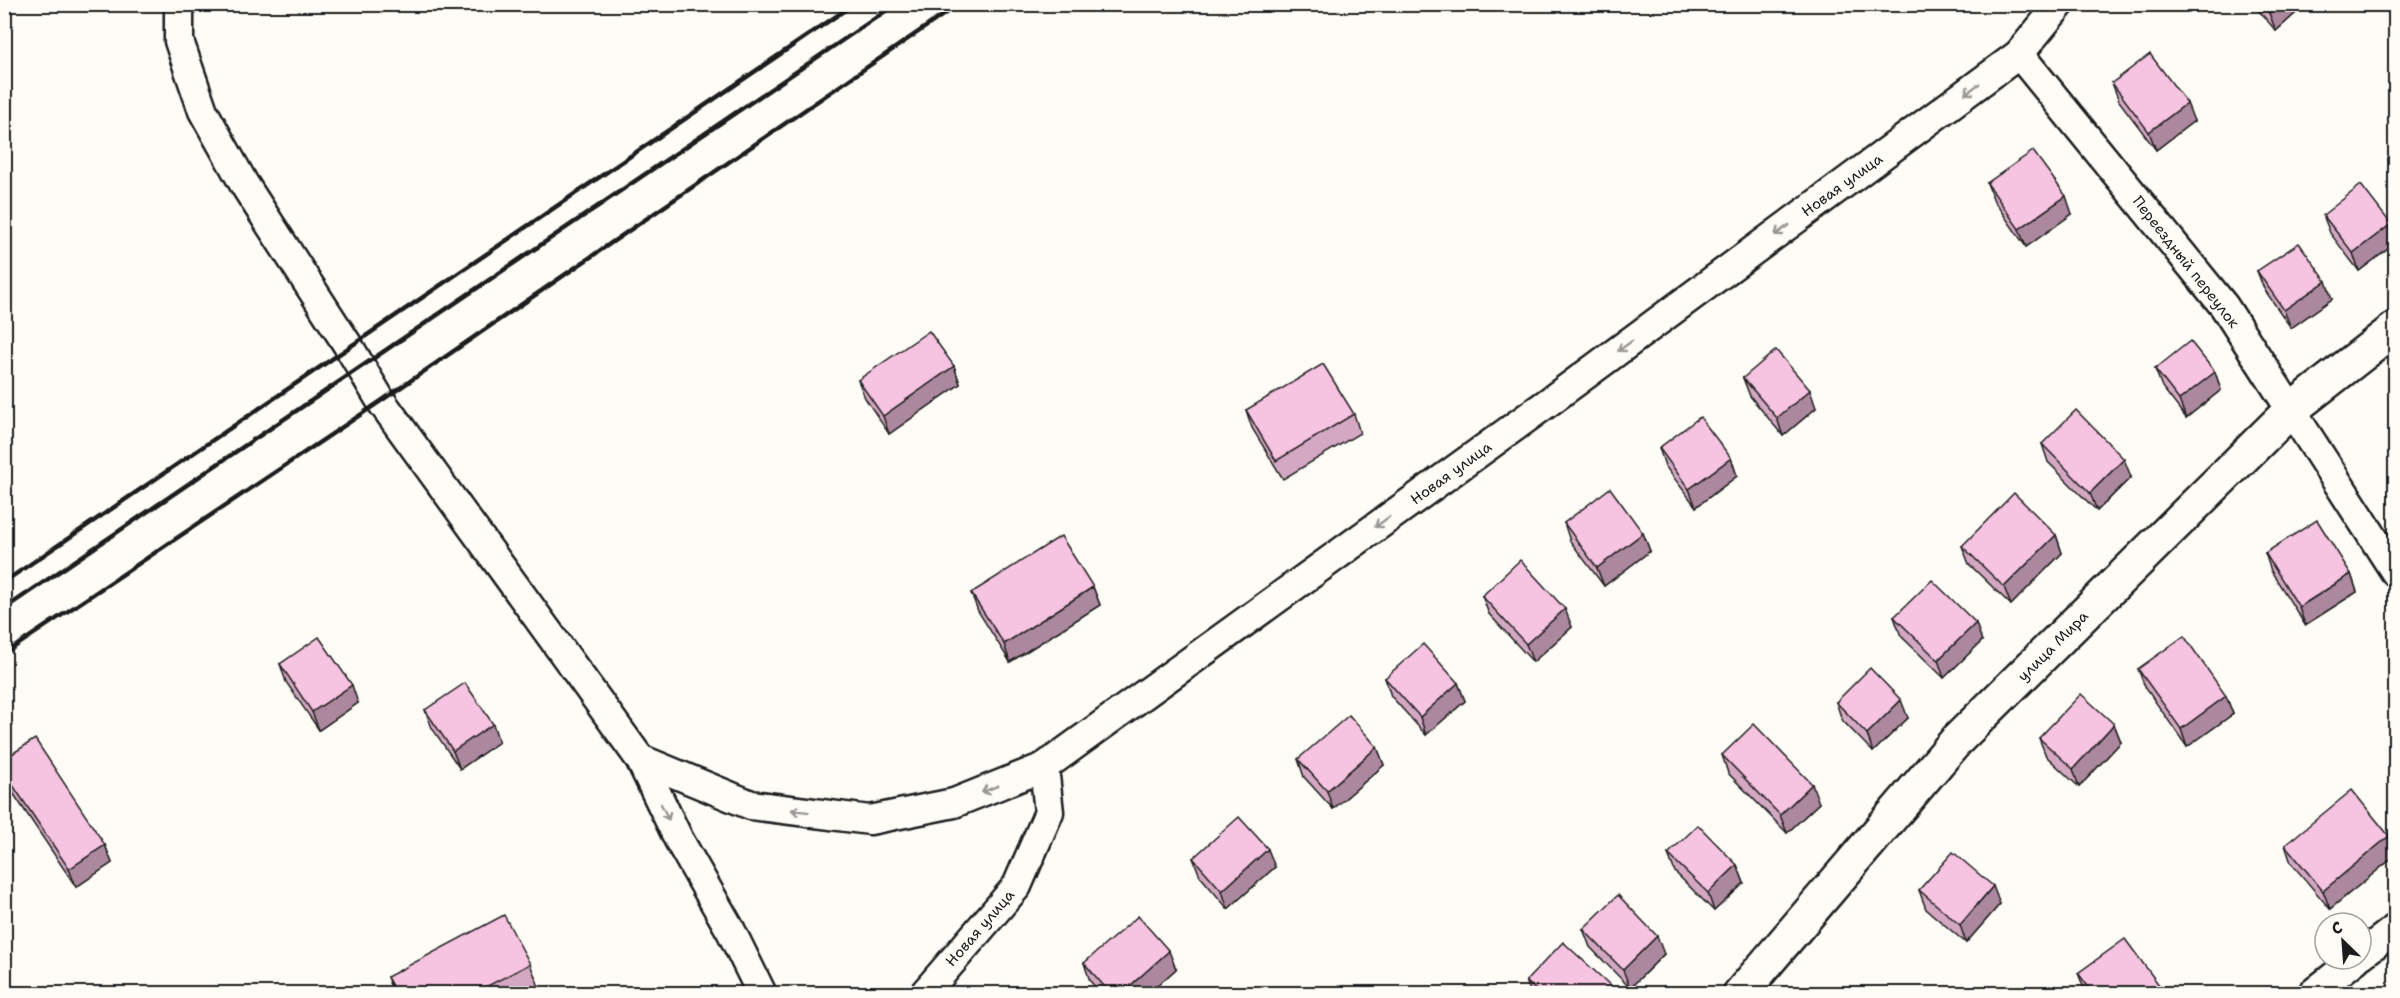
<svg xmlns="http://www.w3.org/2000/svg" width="2400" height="998" viewBox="0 0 2400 998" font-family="'Shantell Sans',sans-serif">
<rect width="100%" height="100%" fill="#fdfcf7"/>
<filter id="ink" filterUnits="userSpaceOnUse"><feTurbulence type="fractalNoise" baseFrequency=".0167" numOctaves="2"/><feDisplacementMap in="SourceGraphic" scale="12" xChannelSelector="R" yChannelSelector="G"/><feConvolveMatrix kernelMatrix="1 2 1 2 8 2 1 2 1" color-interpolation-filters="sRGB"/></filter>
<g filter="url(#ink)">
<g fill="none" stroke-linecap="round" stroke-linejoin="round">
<defs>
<g id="street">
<path d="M179,4v37l24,70 41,73 105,163 32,54 259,358 39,81 52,91 31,63"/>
<path d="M2019,54l205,252 172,267"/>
<path d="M640,759l111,46 119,15 84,-17 90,-36"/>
<path d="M2361,955l35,-27"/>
<path d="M924,994l93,-108 32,-74 -5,-45 502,-363 473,-350 41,-50"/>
<path d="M2312,994l44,-35"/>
</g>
<path id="secondary" d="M1740,994l217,-254 334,-330 105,-82"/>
</defs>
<use href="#street" stroke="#1c1c1c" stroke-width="33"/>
<use href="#secondary" stroke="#1c1c1c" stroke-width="38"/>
<use href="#street" stroke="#fdfcf7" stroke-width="28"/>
<use href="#secondary" stroke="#fdfcf7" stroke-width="33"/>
<g stroke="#1c1c1c" stroke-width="4.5">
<path d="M4,582l850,-578"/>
<path d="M4,609l892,-605"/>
<path d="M4,654l377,-253 578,-397"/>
</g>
</g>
<g fill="#d4a8c2" stroke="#1c1c1c" stroke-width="1.5">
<path d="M2253,4h53l-30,27z"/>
<path d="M2112,83l82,38 -38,29 -37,-49z"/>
<path d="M1987,183l85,31 -46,33 -32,-46z"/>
<path d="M2323,215l68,9 5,12v7l-37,28 -29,-38z"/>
<path d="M2257,271l75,28 -41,29 -27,-39z"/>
<path d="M954,366l6,18 -71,50 -24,-36 -7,-18z"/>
<path d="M2155,369l60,3 6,18 -35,28 -24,-31z"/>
<path d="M1743,378l73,30 -33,28 -33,-40z"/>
<path d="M1246,410l108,4 6,19 -77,46 -31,-51z"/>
<path d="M2042,444l89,33 -34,34 -49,-49z"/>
<path d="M1659,448l72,10 6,18 -41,31 -31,-41z"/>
<path d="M1564,523l79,10 7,18 -46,35 -34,-45z"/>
<path d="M2056,535l6,18 -51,52 -42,-41 -7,-18z"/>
<path d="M2265,553l86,21 6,18 -52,33 -34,-54z"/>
<path d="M1093,587l7,18 -90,57 -32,-51 -7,-18z"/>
<path d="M1482,596l90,31 -39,35 -44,-48z"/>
<path d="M1894,617l88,24 -38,37 -43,-42z"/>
<path d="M280,664l78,39 -39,27 -33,-48z"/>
<path d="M2138,669l88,27 7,18 -46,33 -42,-60z"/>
<path d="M1385,678l73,5 7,18 -39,34 -35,-39z"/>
<path d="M1836,702l72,16 -35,34 -31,-32z"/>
<path d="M425,710l74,32 -39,27 -28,-41z"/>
<path d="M2114,724l7,18 -42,45 -33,-31 -7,-18z"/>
<path d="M1377,747l7,18 -51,44 -29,-32 -6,-18z"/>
<path d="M1722,755l97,48 -32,30 -59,-60z"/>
<path d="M4,759l101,86 7,18 -36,24 -71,-106 -1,-2z"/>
<path d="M2285,845l111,8v2l-66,54 -39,-46z"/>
<path d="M1668,854l69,11 7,18 -30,28 -39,-39z"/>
<path d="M1193,858l82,9 -47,42 -28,-33z"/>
<path d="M1919,890l81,14 -34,39 -40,-34z"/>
<path d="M1583,929l81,25 -34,34 -40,-41z"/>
<path d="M1084,963l92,6 -27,24h-48l-11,-12z"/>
<path d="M530,964l10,25 -8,4h-139l-6,-16z"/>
<path d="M2078,973l87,20h-78l-2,-2z"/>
<path d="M1526,981l87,12h-82z"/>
</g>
<g fill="#ac889e" stroke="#1c1c1c" stroke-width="1.5">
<path d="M2279,4h27l-30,27 -7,-18z"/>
<path d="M2187,103l7,18 -38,29 -7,-18z"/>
<path d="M2066,196l6,18 -46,33 -7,-18z"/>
<path d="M2391,224l5,12v7l-37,28 -6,-18z"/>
<path d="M2326,281l6,18 -41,29 -7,-18z"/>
<path d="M954,366l6,18 -71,50 -6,-18z"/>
<path d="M2215,372l6,18 -35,28 -7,-18z"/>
<path d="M1810,390l6,18 -33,28 -6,-18z"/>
<path d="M1731,458l6,18 -41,31 -7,-18z"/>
<path d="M2124,459l7,18 -34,34 -7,-18z"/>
<path d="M1643,533l7,18 -46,35 -7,-18z"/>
<path d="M2056,535l6,18 -51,52 -7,-18z"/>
<path d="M2351,574l6,18 -52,33 -6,-18z"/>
<path d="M1093,587l7,18 -90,57 -6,-18z"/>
<path d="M1565,609l7,18 -39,35 -7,-18z"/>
<path d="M1976,623l6,18 -38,37 -6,-18z"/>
<path d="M1458,683l7,18 -39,34 -6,-18z"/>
<path d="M352,685l6,18 -39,27 -7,-18z"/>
<path d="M2226,696l7,18 -46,33 -6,-18z"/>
<path d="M1901,700l7,18 -35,34 -6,-18z"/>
<path d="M493,724l6,18 -39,27 -7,-18z"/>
<path d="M2114,724l7,18 -42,45 -6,-18z"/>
<path d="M1377,747l7,18 -51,44 -6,-18z"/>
<path d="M1812,784l7,19 -32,30 -7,-18z"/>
<path d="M2389,836l7,19 -66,54 -7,-18z"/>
<path d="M105,845l7,18 -36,24 -7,-18z"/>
<path d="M1268,849l7,18 -47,42 -6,-18z"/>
<path d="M1737,865l7,18 -30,28 -6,-18z"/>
<path d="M1993,886l7,18 -34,39 -6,-18z"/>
<path d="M1657,936l7,18 -34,34 -7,-18z"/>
<path d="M1169,951l7,18 -27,24h-27z"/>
<path d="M1611,986l2,7h-9z"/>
</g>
<g fill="#f6c3e1" stroke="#1c1c1c" stroke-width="1.5">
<path d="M2262,4h17l-10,9z"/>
<path d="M2150,54l37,49 -38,29 -37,-49z"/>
<path d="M2033,151l33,45 -47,33 -32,-46z"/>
<path d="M2361,185l30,39 -38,29 -30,-38z"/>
<path d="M2299,243l27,38 -42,29 -27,-39z"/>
<path d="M929,331l25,35 -71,50 -25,-36z"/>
<path d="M2190,341l25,31 -36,28 -24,-31z"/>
<path d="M1776,350l34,40 -33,28 -34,-40z"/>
<path d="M1323,364l31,50 -78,47 -30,-51z"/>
<path d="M2076,410l48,49 -34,34 -48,-49z"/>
<path d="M1700,417l31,41 -42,31 -30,-41z"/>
<path d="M1610,488l33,45 -46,35 -33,-45z"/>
<path d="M2014,493l42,42 -52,52 -42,-41z"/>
<path d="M2317,520l34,54 -52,33 -34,-54z"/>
<path d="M1061,536l32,51 -89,57 -33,-51z"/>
<path d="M1520,560l45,49 -39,35 -44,-48z"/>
<path d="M1932,580l44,43 -38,37 -44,-43z"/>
<path d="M2184,636l42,60 -45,33 -43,-60z"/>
<path d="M319,637l33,48 -40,27 -32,-48z"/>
<path d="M1423,644l35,39 -38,34 -35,-39z"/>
<path d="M1870,668l31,32 -34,34 -31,-32z"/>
<path d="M465,683l28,41 -40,27 -28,-41z"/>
<path d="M2081,694l33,30 -41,45 -34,-31z"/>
<path d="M1349,715l28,32 -50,44 -29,-32z"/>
<path d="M1754,724l58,60 -32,31 -58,-60z"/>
<path d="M35,739l70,106 -36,24 -65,-97v-13z"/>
<path d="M2352,790l37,46 -66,55 -38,-46z"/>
<path d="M1239,817l29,32 -46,42 -29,-33z"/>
<path d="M1698,825l39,40 -29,28 -40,-39z"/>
<path d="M1953,852l40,34 -33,39 -41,-35z"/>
<path d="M1618,895l39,41 -34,34 -40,-41z"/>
<path d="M504,915l26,49 -56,29h-78l-9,-16z"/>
<path d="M1138,916l31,35 -47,42h-12l-26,-30z"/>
<path d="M2125,939l40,54h-72l-15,-20z"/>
<path d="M1563,942l48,44 -7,7h-65l-13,-12z"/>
</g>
<defs><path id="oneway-shaft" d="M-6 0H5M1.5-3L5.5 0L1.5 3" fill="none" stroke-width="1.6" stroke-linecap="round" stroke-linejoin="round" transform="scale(1.5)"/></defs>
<g stroke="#989794">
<use href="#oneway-shaft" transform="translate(1972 89) rotate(144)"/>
<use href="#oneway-shaft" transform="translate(1782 230) rotate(144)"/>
<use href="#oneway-shaft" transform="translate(1625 346) rotate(144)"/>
<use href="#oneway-shaft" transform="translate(1382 522) rotate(144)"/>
<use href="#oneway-shaft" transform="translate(990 789) rotate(158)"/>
<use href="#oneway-shaft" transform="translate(800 811) rotate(-173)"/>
<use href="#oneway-shaft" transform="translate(665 812) rotate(64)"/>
</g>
</g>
<g text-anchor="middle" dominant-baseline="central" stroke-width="4.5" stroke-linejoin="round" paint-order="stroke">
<g font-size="15" fill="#1c1c1c" stroke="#fdfcf7">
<text transform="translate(1842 185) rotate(-36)">Новая улица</text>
<text transform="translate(2186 262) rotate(52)">Переездный переулок</text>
<text transform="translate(1451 473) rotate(-36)">Новая улица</text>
<text transform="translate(2053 646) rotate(-45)">улица Мира</text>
<text transform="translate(980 928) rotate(-49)">Новая улица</text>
</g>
</g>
<rect width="2400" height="998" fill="none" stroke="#fdfcf7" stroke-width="24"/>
<rect x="12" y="12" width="2376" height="974" fill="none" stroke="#1c1c1c" stroke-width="2" filter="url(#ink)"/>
<g transform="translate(2343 941) rotate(335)"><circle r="28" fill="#fdfcf7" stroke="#a3a29f" stroke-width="1.5"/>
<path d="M0-4.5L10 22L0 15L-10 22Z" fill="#1c1c1c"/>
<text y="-9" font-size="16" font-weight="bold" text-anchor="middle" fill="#1c1c1c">С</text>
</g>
</svg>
